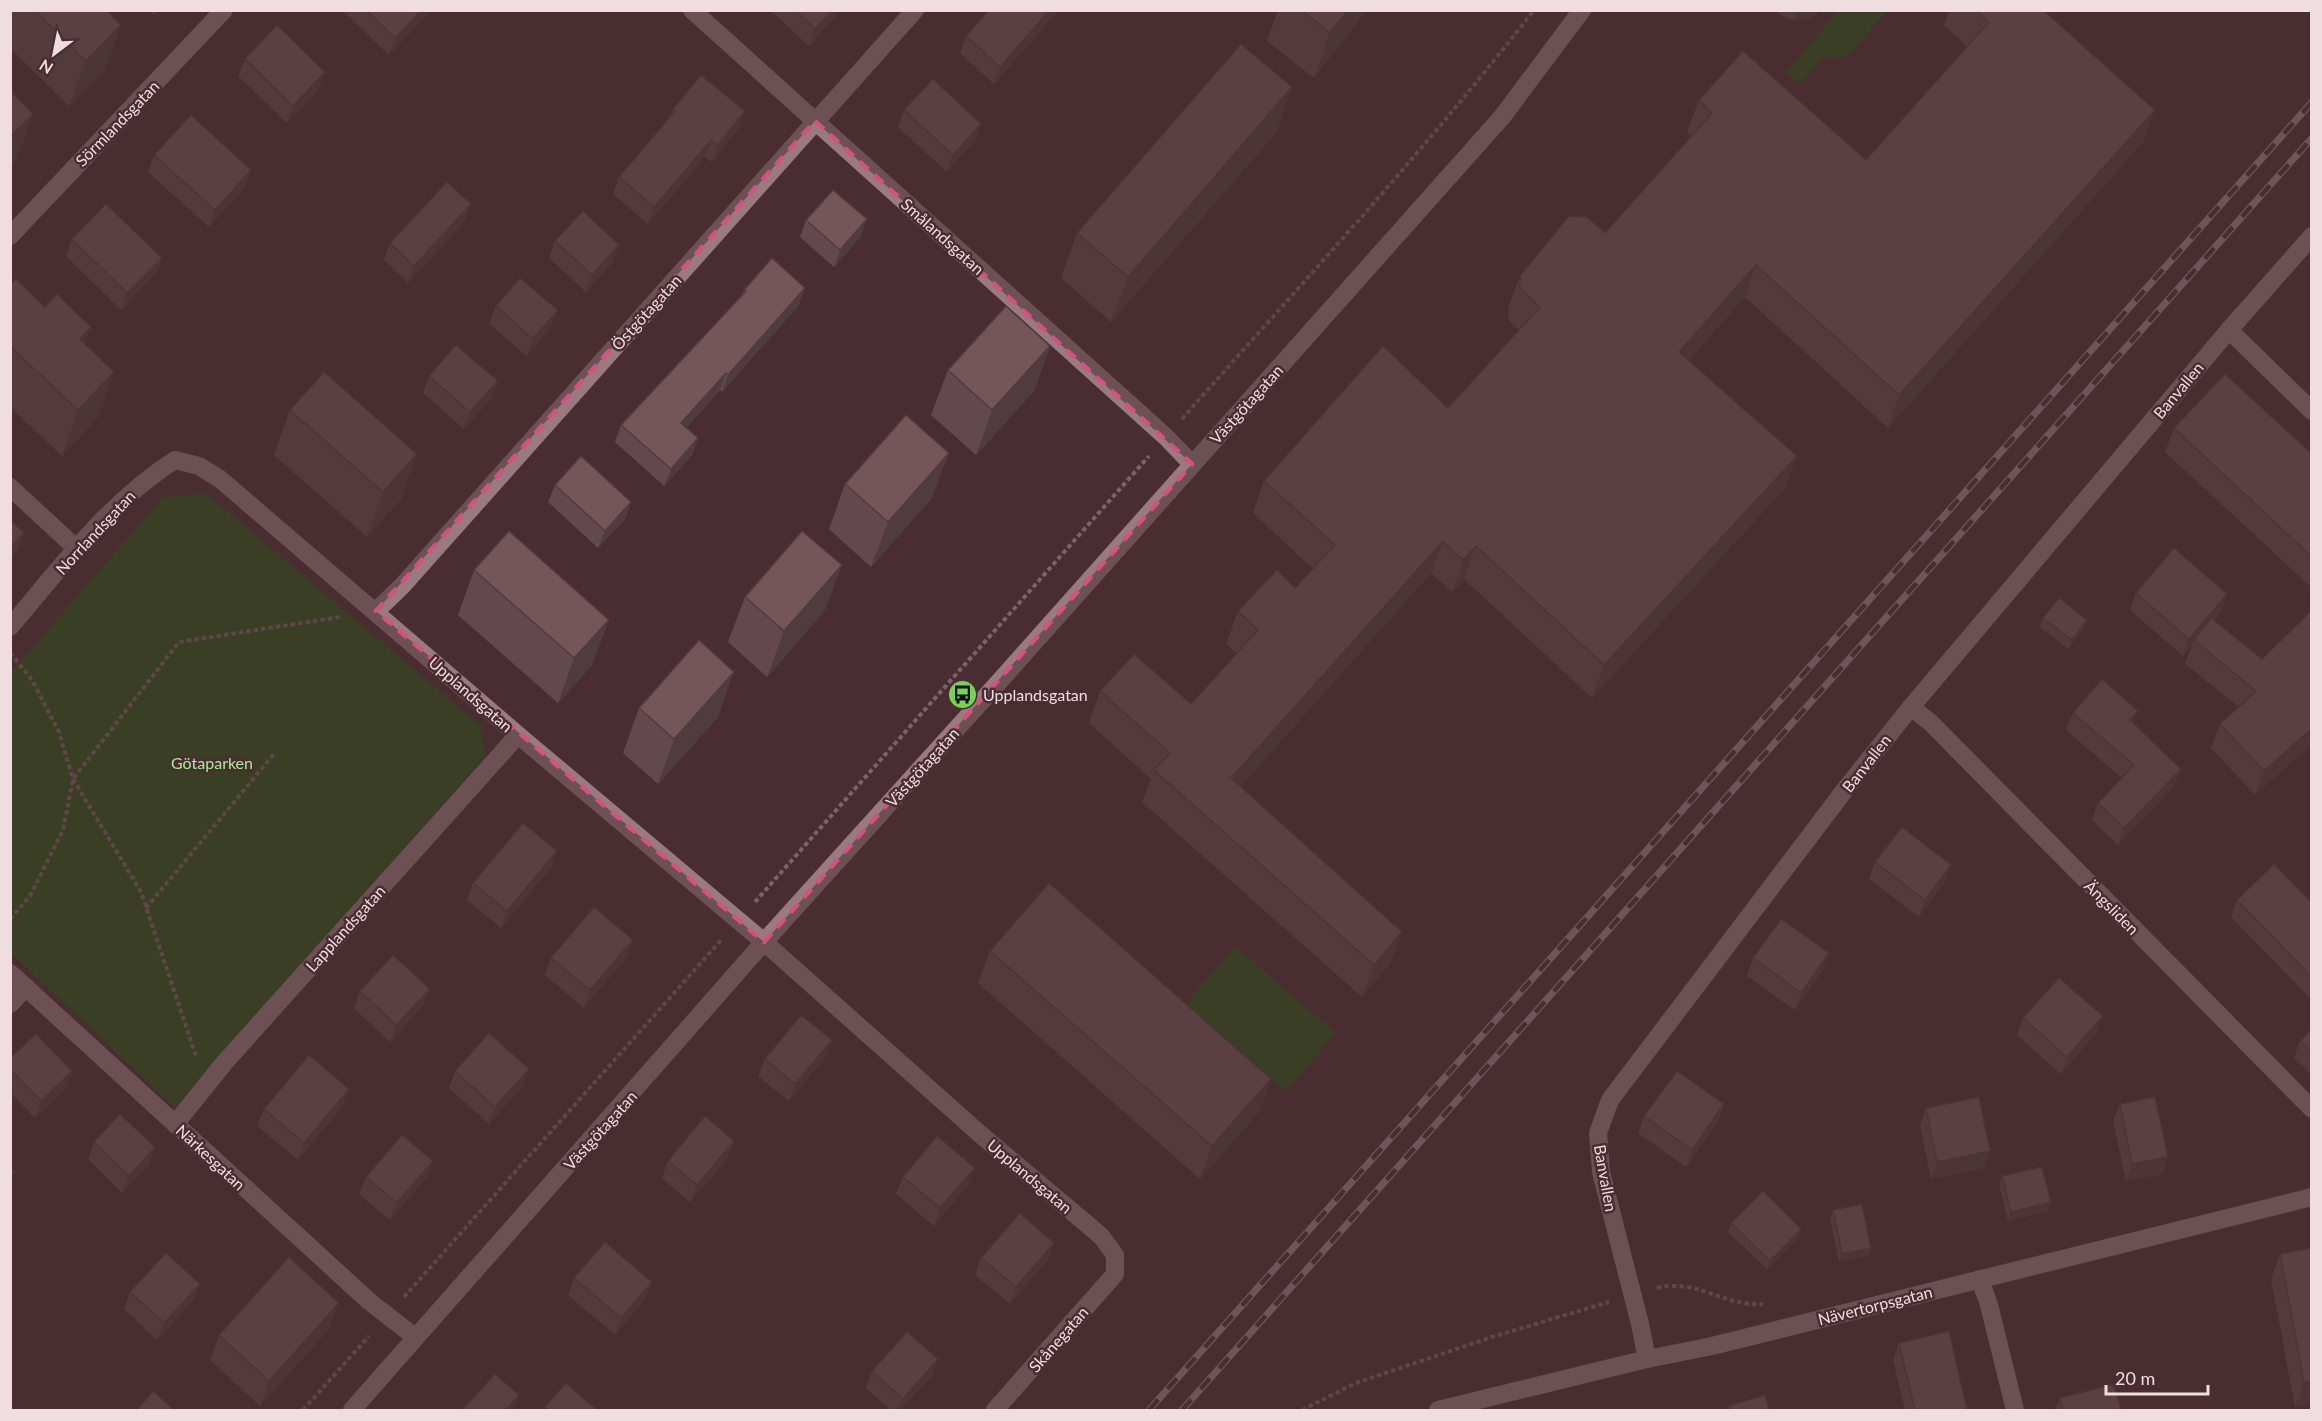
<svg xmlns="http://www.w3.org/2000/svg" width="2322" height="1421" viewBox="0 0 2322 1421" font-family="Lato,sans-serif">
<rect width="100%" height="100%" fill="#492d32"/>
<g fill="#285218">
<path d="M1838,11h49l-40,46 -25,1 -22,26 -14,-12z"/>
<path d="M207,494l274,232 4,30 -310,352 -164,-155v-281l152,-175z"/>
<path d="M1235,946l101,87 -50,58 -101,-87z"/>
</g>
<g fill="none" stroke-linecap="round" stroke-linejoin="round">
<g stroke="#7c6367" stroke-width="4" stroke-dasharray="4.5 3" stroke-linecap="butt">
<path d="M1182,419c119,-135 242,-267 352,-409"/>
<path d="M10,653l22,27 27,52 14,47 68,113 55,164"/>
<path d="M755,902l394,-446"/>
<path d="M146,908l128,-154"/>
<path d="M10,919l20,-23 33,-66 10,-51 106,-137 161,-25"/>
<path d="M1657,1288c41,-10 67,19 106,16"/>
<path d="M404,1297l318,-358"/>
<path d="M303,1410l66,-74"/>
<path d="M1302,1410l54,-27 136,-46 117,-35"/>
</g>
<g stroke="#9a7a7f" stroke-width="18">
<path d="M692,10l474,427 26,27"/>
<path d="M10,236l214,-226"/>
<path d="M2229,330l83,81"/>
<path d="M10,487l67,62"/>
<path d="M376,611l26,-25 513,-576"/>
<path d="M10,627c51,-60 99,-125 165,-167l24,6 21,13 298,256 246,207 216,192 121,102 14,19v19l-120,136"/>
<path d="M1911,707l20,16 381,386"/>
<path d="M10,973l360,329 45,35"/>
<path d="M10,1004l16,-17"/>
<path d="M175,1124l50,-62 293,-327"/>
<path d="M1980,1279l9,26 26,105"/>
<path d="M1647,1359l-7,-35 -39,-152 -3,-39 12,-33 237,-313 64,-80 318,-377 83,-94"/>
<path d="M352,1410l412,-468 234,-259 504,-566 80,-107"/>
<path d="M1438,1410l209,-51 65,-13 600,-149"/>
</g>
<defs>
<g id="rail">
<path d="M1149,1410l1163,-1308"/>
<path d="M1182,1410l1130,-1272"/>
</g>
</defs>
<use href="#rail" stroke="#9d868a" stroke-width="7"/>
<use href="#rail" stroke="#492d32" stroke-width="4.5" stroke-dasharray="14" stroke-linecap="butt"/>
</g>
<g fill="#63494d">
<path d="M10,10h96l-1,60 -36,36 -59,-58z"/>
<path d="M150,10h9l-5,5z"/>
<path d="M342,10h88l-1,3 -40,42z"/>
<path d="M770,10h68l-1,5 -28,31z"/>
<path d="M989,10h70l-65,74 -34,-31 6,-17z"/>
<path d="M1278,10h89l-53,68 -47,-37z"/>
<path d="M1777,10h41l-1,3 -7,6 -16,2 -15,-7z"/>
<path d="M1950,10h93l112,100 -12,32 -255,286 -143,-131 -57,64 109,95 -12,32 -193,210 -128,-119 -12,13 -21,-19 -191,214 162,145 -12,32 -28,33 -220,-195 9,-23 -62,-56 11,-32 91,13 46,-50 -11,-10 12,-33 57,-23 18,-19 -60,-56 11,-32 184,-73 71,-78 -10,-9 -1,-13 12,-32 85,-43 86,-97 -4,-4 12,-32 167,60 101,-114 -23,-21z"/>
<path d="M245,59l74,30 -32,34 -49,-47z"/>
<path d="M1292,87l-16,46 -165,189 -50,-44 16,-45z"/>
<path d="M673,109l66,19 -27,34 -7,-5 -57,67 -35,-30 6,-17 51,-60z"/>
<path d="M904,110l71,31 -28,31 -49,-45z"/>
<path d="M154,155l97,15 -6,17 -36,40 -61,-55z"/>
<path d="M806,220l55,16 -27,31 -34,-30z"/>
<path d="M465,221l-57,62 -24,-23 6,-17z"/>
<path d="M72,239l90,19 -7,17 -34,35 -55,-54z"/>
<path d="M555,241l64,4 -6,17 -27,30 -37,-34z"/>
<path d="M10,284l35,23 69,65 -16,45 -36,39 -52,-49z"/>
<path d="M744,290l55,15 -77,87 -2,-2 -34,38 12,10 -6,17 -28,31 -49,-44 6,-17 121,-130z"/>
<path d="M496,306l55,21 -24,29 -38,-32z"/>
<path d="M1050,346l-16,45 -58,64 -45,-40 17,-45z"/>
<path d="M429,376l63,22 -28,31 -41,-36z"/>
<path d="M290,410l127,44 -16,45 -34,38 -93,-82z"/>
<path d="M2174,428l138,26v134l-147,-136z"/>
<path d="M845,484l87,14 -61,69 -42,-38z"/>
<path d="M555,485l76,17 -6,17 -27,29 -50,-46z"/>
<path d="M474,570l118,95 -34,38 -100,-88z"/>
<path d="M2136,593l91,1 -6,17 -7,9 98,124 -57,51 -44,-47 9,-24 19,-17 -54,-43 7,-19 -9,11 -53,-46z"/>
<path d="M745,597l80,13 -58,67 -39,-35z"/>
<path d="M2043,618l44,2 -3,8 -16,21 -28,-22z"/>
<path d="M639,708l79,9 -60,67 -35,-31z"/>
<path d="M2073,713l60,10 48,46 -7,17 -56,59 -26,-25 6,-17 24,-25 -56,-48z"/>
<path d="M1875,862l76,3 -6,17 -26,35 -50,-38z"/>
<path d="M551,868l-50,60 -34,-28 6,-17z"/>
<path d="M2237,900l75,3v97l-81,-83z"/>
<path d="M990,951l281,128 -12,33 -59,67 -222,-196z"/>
<path d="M1829,953l-6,17 -28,40 -48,-34 6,-18z"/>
<path d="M627,957l-43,51 -39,-33 6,-17z"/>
<path d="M430,989l-7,17 -33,36 -36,-34 6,-17z"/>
<path d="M2103,1016l-7,17 -35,41 -44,-39 6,-17z"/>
<path d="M2312,1029v46l-18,-17 6,-17z"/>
<path d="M832,1040l-6,17 -37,44 -31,-25 7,-17z"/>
<path d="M10,1058l62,13 -6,17 -31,30 -25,-26z"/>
<path d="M455,1071l68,15 -34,38 -40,-36z"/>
<path d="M1724,1104l-6,17 -32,46 -48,-34 6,-17z"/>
<path d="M2120,1104l48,53 -6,17 -36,7 -13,-60z"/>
<path d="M343,1106l-45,54 -41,-34 7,-17z"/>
<path d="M1926,1108l64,43 -6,17 -53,11 -11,-54z"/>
<path d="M94,1142l61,5 -6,17 -27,29 -34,-34z"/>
<path d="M728,1158l-38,44 -28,-24 6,-17z"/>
<path d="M433,1161l-7,17 -36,42 -31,-26 7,-17z"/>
<path d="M975,1168l-7,17 -34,41 -38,-32 7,-17z"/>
<path d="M2002,1176l49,26 -3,9 -40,10 -9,-36z"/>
<path d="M1833,1210l38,38 -3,8 -29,6 -9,-43z"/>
<path d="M1731,1223l70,6 -3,9 -31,31 -39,-37z"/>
<path d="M2312,1248v156l-17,3 -24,-128 9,-25z"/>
<path d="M981,1258l67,2 -38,44 -35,-29z"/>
<path d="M574,1278l71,21 -30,36 -47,-40z"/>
<path d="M200,1284l-7,17 -36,39 -33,-31 6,-17z"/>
<path d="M330,1328l-70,78 -50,-46 9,-25z"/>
<path d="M1899,1343l68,67h-62l-12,-50z"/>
<path d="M872,1371l60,5 -31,34h-11l-24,-22z"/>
<path d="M2060,1398l61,12h-66z"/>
</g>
<g fill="#503c3f">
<path d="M422,10h8l-1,3 -40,42 6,-17z"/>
<path d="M832,10h6l-1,5 -28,31 6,-17z"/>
<path d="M1050,10h9l-65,74 6,-17z"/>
<path d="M1348,10h19l-53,68 16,-45z"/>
<path d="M1797,10h21l-1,3 -7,6 -16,2z"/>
<path d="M121,25l-16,45 -36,36 17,-45z"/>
<path d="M325,72l-6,17 -32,34 6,-17z"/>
<path d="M1292,87l-16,46 -165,189 17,-45z"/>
<path d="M2155,110l-12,32 -255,286 11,-33z"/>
<path d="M745,111l-6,17 -27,34 6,-17z"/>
<path d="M33,114l-16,45 -7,7v-29z"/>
<path d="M981,124l-6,17 -28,31 6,-17z"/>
<path d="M711,140l-6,17 -57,67 6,-17z"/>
<path d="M251,170l-6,17 -36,40 6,-17z"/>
<path d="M471,204l-6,17 -57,62 6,-17z"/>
<path d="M867,219l-6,17 -27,31 6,-17z"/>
<path d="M619,245l-6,17 -27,30 6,-17z"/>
<path d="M162,258l-7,17 -34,35 6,-17z"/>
<path d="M1756,265l-11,32 -78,88 12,-33z"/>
<path d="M805,288l-6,17 -77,87 6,-17z"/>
<path d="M558,310l-7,17 -24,29 6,-17z"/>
<path d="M91,327l-16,45 5,-33z"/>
<path d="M1050,346l-16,45 -58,64 16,-45z"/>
<path d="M114,372l-16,45 -36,39 16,-46z"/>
<path d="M726,373l-6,17 -45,50 6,-17z"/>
<path d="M498,381l-6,17 -28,31 6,-17z"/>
<path d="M698,438l-6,17 -28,31 7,-17z"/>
<path d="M949,453l-17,45 -61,69 17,-45z"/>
<path d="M417,454l-16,45 -34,38 16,-45z"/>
<path d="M1797,456l-12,32 -193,210 12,-33z"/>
<path d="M631,502l-6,17 -27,29 7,-17z"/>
<path d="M24,533l-6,17 -8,8v-11z"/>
<path d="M1443,541l-12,32 -212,238 12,-33z"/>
<path d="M1476,546l-12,33 -12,13 11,-32z"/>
<path d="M842,565l-17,45 -58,67 17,-46z"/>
<path d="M2227,594l-6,17 -26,30 -1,-1 -2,5 -9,11 6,-17z"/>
<path d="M609,620l-17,45 -34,38 16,-45z"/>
<path d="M2087,620l-3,8 -16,21 4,-9z"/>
<path d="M734,672l-16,45 -60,67 16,-45z"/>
<path d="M2138,711l-6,17 -2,-8z"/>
<path d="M2312,728v16l-57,51 9,-24z"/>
<path d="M2181,769l-7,17 -56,59 6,-17z"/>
<path d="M557,851l-6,17 -50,60 6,-17z"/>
<path d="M1951,865l-6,17 -26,35 6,-17z"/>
<path d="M1402,932l-12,32 -28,33 12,-32z"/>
<path d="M633,940l-6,17 -43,51 6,-18z"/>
<path d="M1829,953l-6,17 -28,40 6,-17z"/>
<path d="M430,989l-7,17 -33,36 6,-17z"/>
<path d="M2103,1016l-7,17 -35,41 6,-17z"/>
<path d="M832,1040l-6,17 -37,44 6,-17z"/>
<path d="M529,1069l-6,17 -34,38 6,-17z"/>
<path d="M72,1071l-6,17 -31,30 6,-17z"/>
<path d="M1271,1079l-12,33 -59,67 12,-33z"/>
<path d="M349,1089l-6,17 -45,54 6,-17z"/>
<path d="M1724,1104l-6,17 -32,46 6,-17z"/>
<path d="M734,1141l-6,17 -38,44 7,-17z"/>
<path d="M155,1147l-6,17 -27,29 7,-17z"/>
<path d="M1990,1151l-6,17 -53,11 6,-17z"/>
<path d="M2168,1157l-6,17 -36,7 6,-17z"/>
<path d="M433,1161l-7,17 -36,42 7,-17z"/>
<path d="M975,1168l-7,17 -34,41 6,-18z"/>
<path d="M2051,1202l-3,9 -40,10 3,-9z"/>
<path d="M1801,1229l-3,9 -31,31 3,-8z"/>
<path d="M1054,1243l-6,17 -38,44 6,-17z"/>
<path d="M1871,1248l-3,8 -29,6 3,-8z"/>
<path d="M652,1282l-7,17 -30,36 6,-17z"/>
<path d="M200,1284l-7,17 -36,39 7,-17z"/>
<path d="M339,1303l-9,25 -70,78 9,-25z"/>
<path d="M938,1359l-6,17 -31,34h-3l5,-11z"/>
<path d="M2312,1381v23l-17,3 9,-25z"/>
<path d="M519,1395l-5,15h-8z"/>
</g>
<g fill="#73555a" stroke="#503c3f" stroke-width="1.5">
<path d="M35,10h71l15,15 -35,36z"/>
<path d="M366,10h56l-27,28z"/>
<path d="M795,10h37l-17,19z"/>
<path d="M989,10h61l-50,57 -34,-31z"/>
<path d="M1302,10h46l-18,23z"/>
<path d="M1976,10h67l112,100 -256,285 -143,-130 -77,87 118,104 -193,209 -128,-119 -13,14 -20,-19 -212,237 171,154 -28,33 -220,-195 16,-17 -70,-62 34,-37 57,50 67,-74 -20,-19 39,-41 18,18 40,-43 -71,-64 119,-135 65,62 92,-101 -20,-19v-12l49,-60 18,1 18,16 107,-120 -13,-13 44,-49 123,109 123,-138z"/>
<path d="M277,25l48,47 -32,34 -48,-47z"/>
<path d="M1241,44l51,43 -164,190 -51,-44z"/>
<path d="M701,75l44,36 -27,34 -7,-5 -57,67 -35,-30 56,-66 -2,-2z"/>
<path d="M933,79l48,45 -28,31 -49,-45z"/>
<path d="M10,91l23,23 -23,23z"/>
<path d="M191,115l60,55 -36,40 -61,-55z"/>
<path d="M447,182l24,22 -57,62 -24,-23z"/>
<path d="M833,190l34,29 -27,31 -34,-30z"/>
<path d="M106,204l56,54 -35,35 -55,-54z"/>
<path d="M583,211l36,34 -27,30 -37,-34z"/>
<path d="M772,258l33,30 -77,87 -2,-2 -45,50 17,15 -27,31 -50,-44 125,-134 -2,-1z"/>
<path d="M520,278l38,32 -25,29 -37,-33z"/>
<path d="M16,279l29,28 12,-13 34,33 -11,12 34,33 -36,38 -68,-64v-62z"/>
<path d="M1006,306l44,40 -58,64 -44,-40z"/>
<path d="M456,345l42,36 -28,31 -41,-36z"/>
<path d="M324,372l93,82 -34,38 -93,-82z"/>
<path d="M2225,374l87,80v103l-138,-129z"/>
<path d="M906,415l43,38 -61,69 -43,-38z"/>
<path d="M581,456l50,46 -26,29 -50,-46z"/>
<path d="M10,519l14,14 -14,14z"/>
<path d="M509,531l100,89 -35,38 -100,-88z"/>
<path d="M802,531l40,34 -58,66 -39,-34z"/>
<path d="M2174,548l53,46 -38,45 -53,-46z"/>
<path d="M2059,598l28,22 -15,20 -29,-22z"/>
<path d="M2312,610v118l-48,43 -44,-47 36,-33 -62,-51 17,-22 51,41z"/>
<path d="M699,640l35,32 -60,67 -35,-31z"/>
<path d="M2102,679l36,32 -8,9 51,49 -57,59 -26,-25 36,-38 -61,-52z"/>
<path d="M523,823l34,28 -50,60 -34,-28z"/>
<path d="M1902,827l49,38 -26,35 -50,-38z"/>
<path d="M2274,864l38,39v74l-75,-77z"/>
<path d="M1049,883l222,196 -59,67 -222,-195z"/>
<path d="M594,907l39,33 -43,50 -39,-32z"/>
<path d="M1781,919l48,34 -28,40 -48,-35z"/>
<path d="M393,955l37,34 -34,36 -36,-34z"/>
<path d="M2059,978l44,38 -36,41 -44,-39z"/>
<path d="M801,1015l31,25 -37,44 -30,-25z"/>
<path d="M2312,1029v23l-12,-11z"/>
<path d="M489,1033l40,36 -34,38 -40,-36z"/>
<path d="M36,1034l36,37 -31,30 -31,-32v-11z"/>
<path d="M309,1055l40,34 -45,54 -40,-34z"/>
<path d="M1677,1071l47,33 -32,46 -48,-34z"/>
<path d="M1979,1097l11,54 -53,11 -11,-54z"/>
<path d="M2155,1097l13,60 -36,7 -12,-60z"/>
<path d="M120,1114l35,33 -26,29 -35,-34z"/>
<path d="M705,1116l29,25 -37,44 -29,-24z"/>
<path d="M402,1135l31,26 -36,42 -31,-26z"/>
<path d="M937,1136l38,32 -35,40 -37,-31z"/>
<path d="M10,1167l5,4 -5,5z"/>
<path d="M2042,1167l9,35 -40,10 -9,-36z"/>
<path d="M1763,1191l38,38 -31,32 -39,-38z"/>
<path d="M1862,1204l9,44 -29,6 -9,-44z"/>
<path d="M1020,1213l34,30 -38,44 -35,-29z"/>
<path d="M605,1242l47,40 -31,36 -47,-40z"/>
<path d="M2312,1248v133l-8,1 -24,-128z"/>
<path d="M166,1253l34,31 -36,39 -34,-31z"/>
<path d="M289,1257l50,46 -70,78 -50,-46z"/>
<path d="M1949,1331l18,79h-52l-16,-67z"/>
<path d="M907,1332l31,27 -35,40 -31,-28z"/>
<path d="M495,1374l24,21 -13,15h-44z"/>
<path d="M566,1383l31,27h-48l-4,-3z"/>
<path d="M2114,1384l7,26h-58l-3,-12z"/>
<path d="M153,1391l21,19h-37z"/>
<path d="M1765,1395l4,15h-39l-2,-4z"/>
</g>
<path d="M0 0H2322V1421H0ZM815,121l377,343 -428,478 -388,-331z" fill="#492d32" fill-opacity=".55" fill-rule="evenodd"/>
<path fill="none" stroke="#d05383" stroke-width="4.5" stroke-dasharray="12 8" stroke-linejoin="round" d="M815,121l377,343 -428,478 -388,-331z"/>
<defs>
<symbol id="bus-disc" viewBox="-11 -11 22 22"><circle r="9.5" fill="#78d158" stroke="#492d32"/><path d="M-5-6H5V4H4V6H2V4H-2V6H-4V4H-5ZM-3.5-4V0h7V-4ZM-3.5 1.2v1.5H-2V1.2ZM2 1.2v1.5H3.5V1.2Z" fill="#111"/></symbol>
</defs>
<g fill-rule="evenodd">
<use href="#bus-disc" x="946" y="678" width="33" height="33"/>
</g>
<g text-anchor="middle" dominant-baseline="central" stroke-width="5" stroke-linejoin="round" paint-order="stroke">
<g font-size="16" fill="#efdde0" stroke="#492d32">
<text transform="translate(117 123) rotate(-46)">Sörmlandsgatan</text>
<text transform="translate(943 236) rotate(42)">Smålandsgatan</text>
<text transform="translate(646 312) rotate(-48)">Östgötagatan</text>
<text transform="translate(2178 390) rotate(-50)">Banvallen</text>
<text transform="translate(1246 404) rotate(-48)">Västgötagatan</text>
<text transform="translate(95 532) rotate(-47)">Norrlandsgatan</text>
<text transform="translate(471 694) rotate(41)">Upplandsgatan</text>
<text transform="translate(1866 763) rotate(-52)">Banvallen</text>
<text transform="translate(922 767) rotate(-48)">Västgötagatan</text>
<text transform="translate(2112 907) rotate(45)">Ängsliden</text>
<text transform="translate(345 928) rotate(-48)">Lapplandsgatan</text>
<text transform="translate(600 1130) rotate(-48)">Västgötagatan</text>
<text transform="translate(211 1157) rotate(43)">Närkesgatan</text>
<text transform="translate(1030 1176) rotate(40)">Upplandsgatan</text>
<text transform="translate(1606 1178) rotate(80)">Banvallen</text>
<text transform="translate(1875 1305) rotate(-14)">Nävertorpsgatan</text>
<text transform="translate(1058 1339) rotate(-49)">Skånegatan</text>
</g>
<g font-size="16" fill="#efdde0" stroke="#492d32" text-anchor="start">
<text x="983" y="694">Upplandsgatan</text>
</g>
<g font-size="16" fill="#a6ee8f" stroke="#492d32">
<text x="212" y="762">Götaparken</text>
</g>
</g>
<rect width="2322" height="1421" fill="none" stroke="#efdde0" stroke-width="24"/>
<g transform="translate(54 54) rotate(212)" stroke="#492d32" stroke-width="4.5" paint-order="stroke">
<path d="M0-4.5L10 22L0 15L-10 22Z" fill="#efdde0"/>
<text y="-9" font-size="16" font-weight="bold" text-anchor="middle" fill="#efdde0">N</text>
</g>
<path d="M2106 1385v9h102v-9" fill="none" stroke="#efdde0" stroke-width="3"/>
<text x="2115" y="1385" font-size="18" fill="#efdde0" stroke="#492d32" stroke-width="4.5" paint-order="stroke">20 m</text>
</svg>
